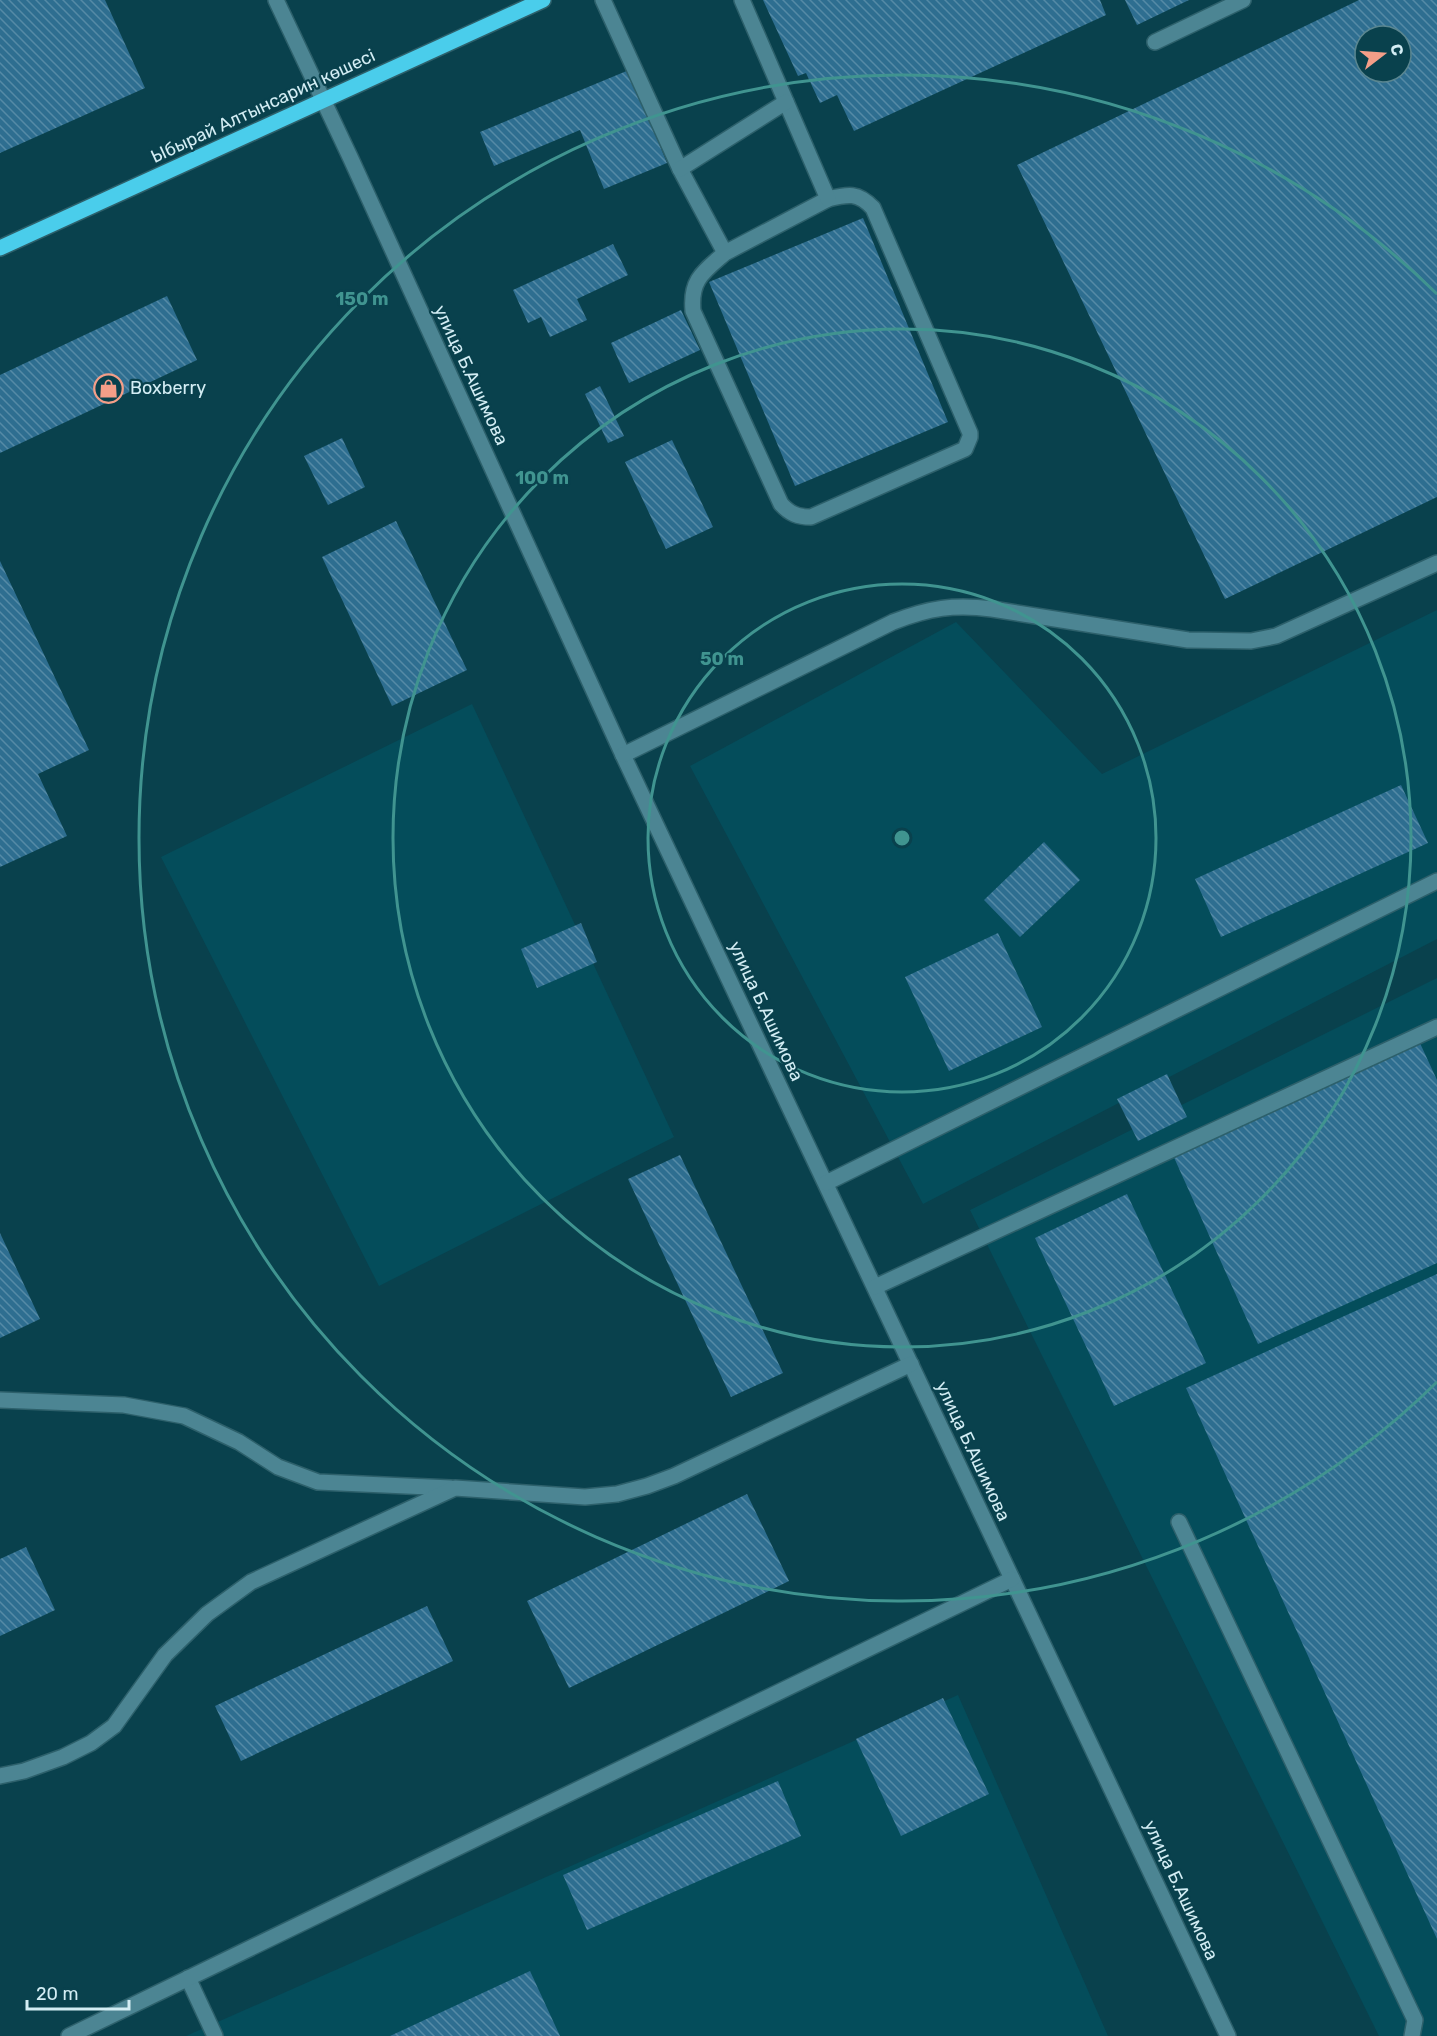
<svg xmlns="http://www.w3.org/2000/svg" width="1437" height="2036" viewBox="0 0 1437 2036" font-family="Rubik,sans-serif">
<defs>
<pattern id="building-back-hatch" width="6" height="6" patternUnits="userSpaceOnUse" patternTransform="scale(1.5)"><rect width="6" height="6" fill="#2e6e90"/><path d="M-1 5l2 2M0 0l6 6M5-1l2 2" fill="none" stroke="#558aa6"/></pattern>
</defs>
<rect width="100%" height="100%" fill="#09414d"/>
<g fill="#044d5b">
<path d="M1437,610v329l-514,265 -233,-438 266,-144 146,152z"/>
<path d="M472,704l202,433 -295,149 -218,-429z"/>
<path d="M1437,978v1058h-58l-409,-826z"/>
<path d="M958,1695l150,341h-922z"/>
</g>
<g fill="url(#building-back-hatch)" fill-rule="evenodd">
<path d="M0,0h105l40,88 -145,65z"/>
<path d="M763,0h337l6,15 -252,116 -17,-36 -17,8 -14,-30 -8,3z"/>
<path d="M1125,0h64l-52,25z"/>
<path d="M1359,0h78v497l-212,102 -208,-434zM1365,36h36v36h-36z"/>
<path d="M629,70l38,93 -63,26 -24,-59 -86,36 -14,-34z"/>
<path d="M863,218l85,204 -153,64 -86,-204z"/>
<path d="M613,244l15,31 -51,24 10,21 -37,17 -9,-20 -13,6 -15,-33z"/>
<path d="M167,296l30,64 -197,93v-78z"/>
<path d="M681,310l19,40 -71,33 -18,-40z"/>
<path d="M600,386l24,50 -16,7 -23,-49z"/>
<path d="M342,438l23,49 -37,18 -24,-49z"/>
<path d="M672,440l41,87 -47,22 -41,-87z"/>
<path d="M396,521l71,149 -75,36 -70,-149z"/>
<path d="M0,561l89,189 -51,24 29,62 -67,31z"/>
<path d="M1401,785l27,58 -207,94 -26,-58z"/>
<path d="M1044,842l36,38 -60,57 -36,-37z"/>
<path d="M581,923l16,39 -60,26 -16,-39z"/>
<path d="M998,933l44,94 -93,44 -44,-94z"/>
<path d="M1419,1041l18,39v183l-179,81 -86,-191z"/>
<path d="M1167,1074l20,43 -49,24 -21,-42z"/>
<path d="M680,1155l103,218 -52,24 -103,-218z"/>
<path d="M1127,1194l79,169 -92,43 -79,-168z"/>
<path d="M0,1233l40,86 -40,19z"/>
<path d="M1437,1274v665l-251,-551z"/>
<path d="M747,1494l42,87 -220,107 -42,-87z"/>
<path d="M26,1547l29,63 -55,26v-77z"/>
<path d="M427,1606l26,55 -212,100 -26,-55z"/>
<path d="M943,1698l46,96 -88,42 -45,-97z"/>
<path d="M778,1781l23,55 -214,94 -24,-55z"/>
<path d="M530,1971l30,65h-170z"/>
</g>
<g fill="none" stroke-linecap="round" stroke-linejoin="round">
<defs>
<g id="minor">
<path d="M276,0l75,159 272,596 605,1281"/>
<path d="M603,0l77,169 45,84c-22,19 -35,27 -32,58l88,193c9,10 17,13 30,13l154,-68 5,-12v-4l-97,-225c-15,-16 -25,-14 -45,-9l-103,54"/>
<path d="M742,0l86,199"/>
<path d="M1155,42l88,-42"/>
<path d="M680,169l106,-67"/>
<path d="M623,755l270,-133c36,-14 61,-18 99,-13l196,31 63,1 25,-5 161,-73"/>
<path d="M826,1183l611,-302"/>
<path d="M875,1287l562,-260"/>
<path d="M0,1400l124,5 60,11 55,26 39,25 40,15 133,6"/>
<path d="M1179,1522l236,498 -3,16"/>
<path d="M0,1776l24,-5 39,-14 28,-14 23,-17 51,-71 42,-41 44,-32 204,-94 130,9 32,-3 30,-8 27,-10 237,-112"/>
<path d="M188,1978l27,58"/>
<path d="M69,2036l943,-457"/>
</g>
<path id="major" d="M0,248l543,-248"/>
</defs>
<use href="#minor" stroke="#2d606b" stroke-width="18"/>
<use href="#major" stroke="#2d606b" stroke-width="18"/>
<use href="#minor" stroke="#4c8593" stroke-width="15"/>
<use href="#major" stroke="#4acdeb" stroke-width="15"/>
</g>
<g fill="none" stroke="#409490" stroke-width="3">
<circle cx="902" cy="838" r="254"/>
<circle cx="902" cy="838" r="509"/>
<path d="M1437 1382A763 763 0 1 1 1437 294"/>
</g>
<defs>
<symbol id="shop-ring" viewBox="-11 -11 22 22"><circle r="9.5" fill="#09414d" stroke="#f49e88" stroke-width="1.5"/><path d="M-5-2.5h2.3a2.7 3.5 0 0 1 5.4 0H5L5.5 6h-11ZM-1.5-2.5h3a1.5 2.3 0 0 0-3 0Z" fill="#f49e88"/></symbol>
</defs>
<g fill-rule="evenodd">
<use href="#shop-ring" x="92" y="372" width="33" height="33"/>
</g>
<g text-anchor="middle" dominant-baseline="central" stroke-width="4.5" stroke-linejoin="round" paint-order="stroke">
<g font-size="18" fill="#d3edf4" stroke="#09414d">
<text transform="translate(263 106) rotate(-25)">Ыбырай Алтынсарин көшесі</text>
<text transform="translate(471 375) rotate(65)">улица Б.Ашимова</text>
<text transform="translate(766 1011) rotate(65)">улица Б.Ашимова</text>
<text transform="translate(973 1451) rotate(65)">улица Б.Ашимова</text>
<text transform="translate(1181 1890) rotate(65)">улица Б.Ашимова</text>
</g>
<g font-size="18" fill="#d3edf4" stroke="#09414d" text-anchor="start">
<text x="130" y="388">Boxberry</text>
</g>
</g>
<circle cx="902" cy="838" r="9" fill="#409490" stroke="#09414d" stroke-width="3"/>
<g font-size="18" text-anchor="middle" font-weight="bold" fill="#409490" stroke="#09414d" stroke-width="4.5" stroke-linejoin="round" paint-order="stroke">
<text x="362" y="305">150 m</text>
<text x="542" y="484">100 m</text>
<text x="722" y="665">50 m</text>
</g>
<g transform="translate(1383 54) rotate(73)"><circle r="28" fill="#09414d" stroke="#5a8690" stroke-width="1.5"/>
<path d="M0-4.5L10 22L0 15L-10 22Z" fill="#f49e88"/>
<text y="-9" font-size="16" font-weight="bold" text-anchor="middle" fill="#d3edf4">С</text>
</g>
<path d="M27 2000v9h102v-9" fill="none" stroke="#d3edf4" stroke-width="3"/>
<text x="36" y="2000" font-size="18" fill="#d3edf4" stroke="#09414d" stroke-width="4.5" paint-order="stroke">20 m</text>
</svg>
